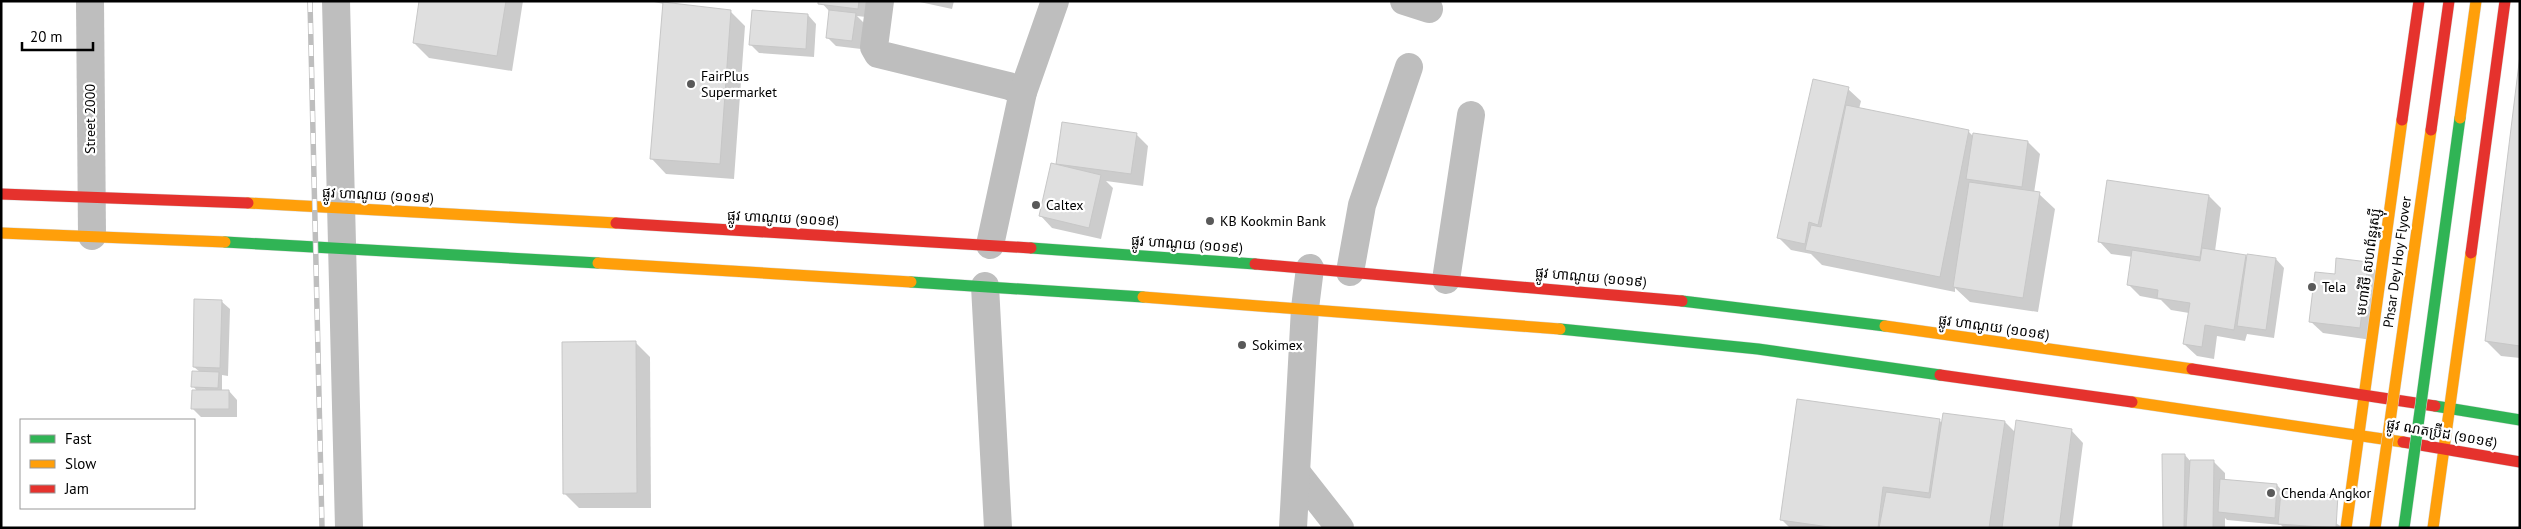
<svg xmlns="http://www.w3.org/2000/svg" width="2521" height="529" viewBox="0 0 2521 529" font-family="'PT Sans','Noto Sans Khmer',sans-serif">
<rect width="100%" height="100%" fill="#fff"/>
<g fill="#0003">
<path d="M420,1h103l-11,70 -83,-13 -15,-15z"/>
<path d="M649,1h20l-1,3 62,7 15,15 -11,153 -68,-5 -15,-16 13,-154z"/>
<path d="M820,1h49l-3,16 -9,-1 7,7 -3,26 -25,-3 -9,-9 3,-25z"/>
<path d="M915,1h39l-2,8z"/>
<path d="M808,15l8,9 -2,33 -55,-4 -8,-8z"/>
<path d="M2520,66v292l-19,-2 -15,-15z"/>
<path d="M1848,89l13,12 -2,8 110,23 5,5v-3l54,8 12,12 -6,39 5,1 16,15 -17,103 -68,-10 -15,-14v4l-133,-27 -11,-11 -20,-4 -13,-13z"/>
<path d="M1063,124l73,10 12,12 -5,40 -37,-5 7,7 -12,51 -49,-11 -12,-13 17,-50z"/>
<path d="M2209,196l12,12 -6,43 30,5 3,3h28l8,9 -10,70 -27,-4 -2,7 -28,-5 -3,23 -17,-3 -13,-12 5,-31 -18,-3 -10,-10 -21,-4 -12,-12 5,-27 -22,-3 -12,-13z"/>
<path d="M2368,263l12,12 -8,65 -49,-7 -13,-12z"/>
<path d="M221,301l9,8 -2,67 -6,-1v16h7l8,9v17h-36l-9,-9 5,-17 -4,-5 7,-14 -6,-5z"/>
<path d="M635,342l15,15 1,151h-72l-15,-15z"/>
<path d="M1939,420l3,3 63,-1 11,11 55,-3 12,13 -11,85h-282l-9,-9z"/>
<path d="M2185,455l6,7 22,-1 12,12v7l52,5 7,8 60,35h-60l-3,-3 -54,-5 -2,-2v10h-61z"/>
</g>
<g fill="#dfdfdf" stroke="#c7c7c7">
<path d="M419,1h87l-9,55 -84,-13z"/>
<path d="M818,1h41l-1,8 -40,-5z"/>
<path d="M663,2l68,8 -11,154 -70,-5z"/>
<path d="M752,10l56,4 -2,35 -57,-4z"/>
<path d="M829,10l27,3 -4,28 -26,-3z"/>
<path d="M2520,55v291l-35,-5z"/>
<path d="M1813,79l36,8 -31,138 -9,-3 -4,22 -28,-6z"/>
<path d="M1846,105l123,25 -29,147 -135,-27 6,-25 10,2z"/>
<path d="M1062,122l75,11 -6,41 -75,-10z"/>
<path d="M1973,133l55,8 -6,46 -56,-8z"/>
<path d="M1051,163l50,12 -12,53 -50,-12z"/>
<path d="M2107,180l102,15 -9,62 -102,-15z"/>
<path d="M1969,182l71,10 -17,106 -70,-11z"/>
<path d="M2202,248l44,7 -12,75 -29,-5 -3,22 -19,-3 7,-41 -33,-5 1,-8 -31,-5 5,-35 68,11z"/>
<path d="M2247,254l29,4 -10,72 -29,-4z"/>
<path d="M2336,258l32,4 -8,66 -51,-6 6,-50 20,2z"/>
<path d="M194,299l28,1 -2,68 -27,-1z"/>
<path d="M636,341l1,152 -74,1 -1,-152z"/>
<path d="M192,371l27,1 -1,16 -27,-1z"/>
<path d="M192,390h37v19h-38z"/>
<path d="M1797,399l143,20 -11,74 -46,-6 -5,41h-42l-56,-8z"/>
<path d="M1943,413l62,8 -16,107h-110l7,-36 44,6z"/>
<path d="M2016,420l56,9 -13,99h-57z"/>
<path d="M2162,454h23l-1,74h-21z"/>
<path d="M2190,460h24l-1,68h-27z"/>
<path d="M2220,479l57,5 -2,34 -57,-6z"/>
<path d="M2281,491l57,4 -2,33 -58,-4z"/>
</g>
<g fill="none" stroke-linecap="round" stroke-linejoin="round">
<defs>
<g id="fast">
<path d="M225,242l373,21"/>
<path d="M1031,248l224,16"/>
<path d="M911,282l232,15"/>
<path d="M1682,301l203,25"/>
<path d="M1560,329l198,20 182,26"/>
<path d="M2435,406l85,14"/>
</g>
<g id="slow">
<path d="M248,203l368,20"/>
<path d="M1,233l224,9"/>
<path d="M598,263l313,19"/>
<path d="M1143,297l417,32"/>
<path d="M1885,326l307,43"/>
<path d="M2132,402l271,40"/>
<path d="M2346,528l56,-408"/>
<path d="M2433,528l38,-275"/>
</g>
<g id="jam">
<path d="M2402,120l17,-119"/>
<path d="M1,194l247,9"/>
<path d="M616,223l415,25"/>
<path d="M2471,253l34,-252"/>
<path d="M1255,264l427,37"/>
<path d="M2192,369l243,37"/>
<path d="M1940,375l192,27"/>
<path d="M2403,442l117,20"/>
</g>
</defs>
<use href="#fast" stroke="#dbdbdb" stroke-width="12"/>
<use href="#slow" stroke="#dbdbdb" stroke-width="12"/>
<use href="#jam" stroke="#dbdbdb" stroke-width="12"/>
<g stroke="#bebebe" stroke-width="28">
<path d="M90,1l2,235"/>
<path d="M336,1l13,527"/>
<path d="M880,1l-6,46 4,7 131,32 14,6"/>
<path d="M1404,1l25,8"/>
<path d="M990,245l33,-153 32,-91"/>
<path d="M1350,272l12,-67 47,-138"/>
<path d="M1446,280l25,-165"/>
<path d="M985,286l13,242"/>
<path d="M1297,473l43,55"/>
<path d="M1293,528l12,-220 5,-40"/>
</g>
<use href="#fast" stroke="#30b455" stroke-width="11"/>
<use href="#slow" stroke="#ff9f0a" stroke-width="11"/>
<use href="#jam" stroke="#e5322d" stroke-width="11"/>
<defs>
<path id="rail" d="M310,1l12,527"/>
</defs>
<use href="#rail" stroke="#bebebe" stroke-width="5.5"/>
<use href="#rail" stroke="#fff" stroke-width="4" stroke-dasharray="11" stroke-linecap="butt"/>
<defs>
<path id="fast-bridge" d="M2404,528l56,-410"/>
<g id="slow-bridge">
<path d="M2460,118l16,-117"/>
<path d="M2375,528l56,-398"/>
</g>
<path id="jam-bridge" d="M2431,130l18,-129"/>
</defs>
<use href="#fast-bridge" stroke="#dbdbdb" stroke-width="12" stroke-linecap="butt"/>
<use href="#slow-bridge" stroke="#dbdbdb" stroke-width="12" stroke-linecap="butt"/>
<use href="#jam-bridge" stroke="#dbdbdb" stroke-width="12" stroke-linecap="butt"/>
<use href="#fast-bridge" stroke="#30b455" stroke-width="11"/>
<use href="#slow-bridge" stroke="#ff9f0a" stroke-width="11"/>
<use href="#jam-bridge" stroke="#e5322d" stroke-width="11"/>
</g>
<g fill="#595959" stroke="#fff" stroke-width="2">
<circle cx="691" cy="84" r="5"/>
<circle cx="1036" cy="205" r="5"/>
<circle cx="1210" cy="221" r="5"/>
<circle cx="2312" cy="287" r="5"/>
<circle cx="1242" cy="345" r="5"/>
<circle cx="2271" cy="493" r="5"/>
</g>
<g text-anchor="middle" dominant-baseline="central" stroke-width="4.5" stroke-linejoin="round" paint-order="stroke">
<g font-size="14" fill="#000" stroke="#fff" text-anchor="start">
<text x="701" y="76">FairPlus<tspan x="701" dy="16">Supermarket</tspan></text>
<text x="1046" y="205">Caltex</text>
<text x="1220" y="221">KB Kookmin Bank</text>
<text x="2322" y="287">Tela</text>
<text x="1252" y="345">Sokimex</text>
<text x="2281" y="493">Chenda Angkor</text>
</g>
<g font-size="14" fill="#000" stroke="#fff">
<text transform="translate(90 119) rotate(-90)">Street 2000</text>
<text transform="translate(378 195) rotate(3)">ផ្លូវ ហាណូយ (១០១៩)</text>
<text transform="translate(783 218) rotate(3)">ផ្លូវ ហាណូយ (១០១៩)</text>
<text transform="translate(1187 244) rotate(4)">ផ្លូវ ហាណូយ (១០១៩)</text>
<text transform="translate(2368 262) rotate(-82)">មហាវិថី សហព័ន្ធរុស្ស៊ី</text>
<text transform="translate(2397 262) rotate(-82)">Phsar Dey Hoy Flyover</text>
<text transform="translate(1591 277) rotate(5)">ផ្លូវ ហាណូយ (១០១៩)</text>
<text transform="translate(1994 327) rotate(8)">ផ្លូវ ហាណូយ (១០១៩)</text>
<text transform="translate(2442 433) rotate(10)">ផ្លូវ ណតប្រ៊ីដ (១០១៩)</text>
</g>
</g>
<rect width="2521" height="529" fill="none" stroke="#000000" stroke-width="5"/>
<rect x="20" y="419" width="175" height="90" fill="#ffffff" stroke="#999999"/>
<rect x="30" y="435" width="25" height="8" fill="#30b455" stroke="#999999"/>
<text x="65" y="444" font-size="15" fill="#000000">Fast</text>
<rect x="30" y="460" width="25" height="8" fill="#ff9f0a" stroke="#999999"/>
<text x="65" y="469" font-size="15" fill="#000000">Slow</text>
<rect x="30" y="485" width="25" height="8" fill="#e5322d" stroke="#999999"/>
<text x="65" y="494" font-size="15" fill="#000000">Jam</text>
<path d="M22 42v8h71v-8" fill="none" stroke="#000000" stroke-width="2.5"/>
<text x="30" y="42" font-size="15" fill="#000000" stroke="#ffffff" stroke-width="4" paint-order="stroke">20 m</text>
</svg>
